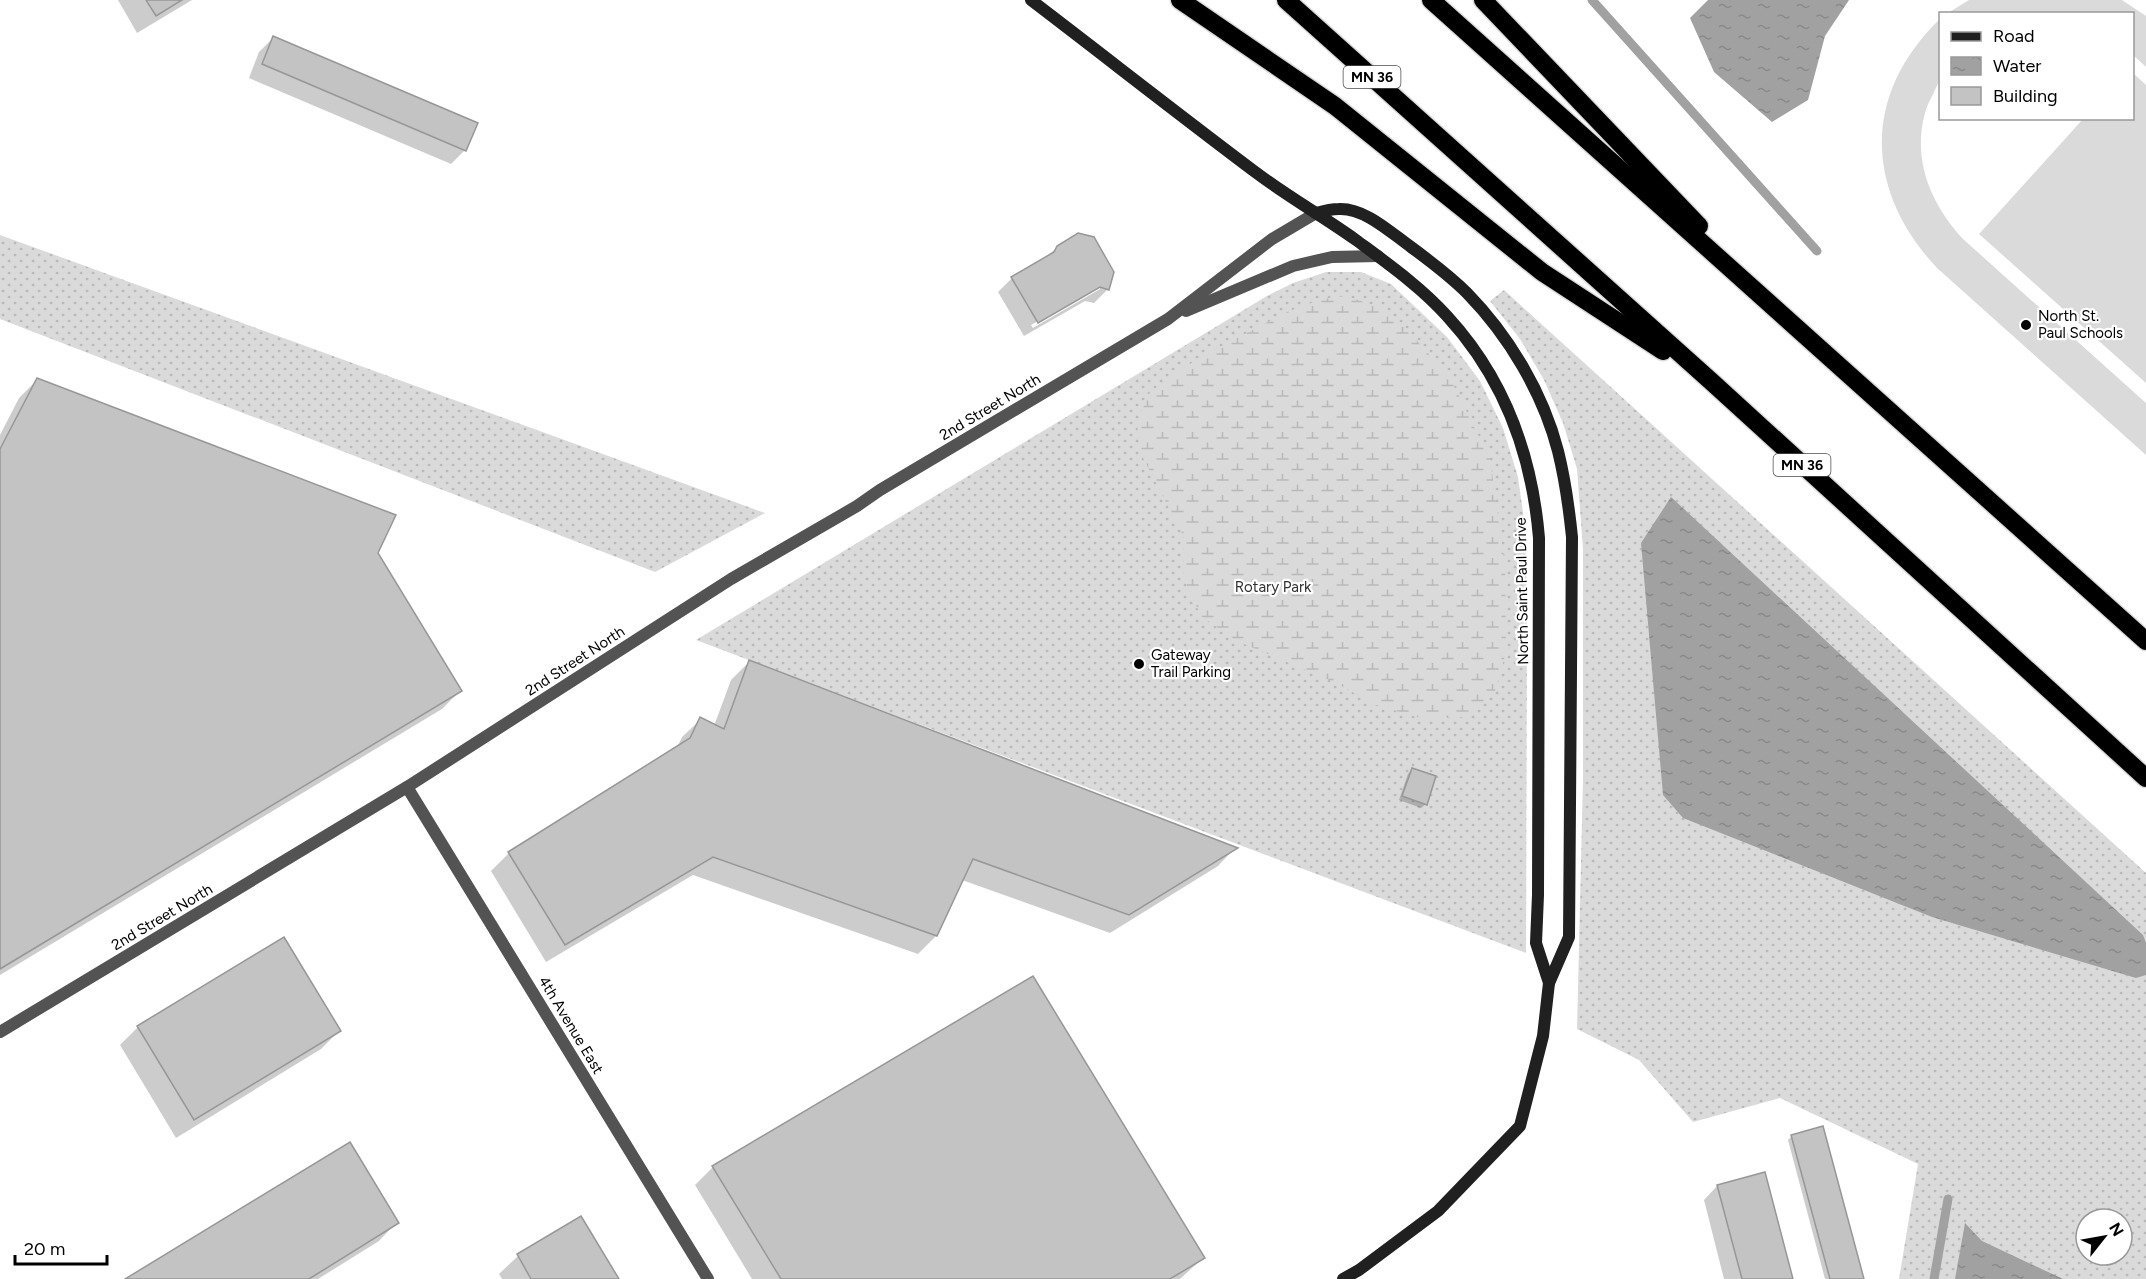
<svg xmlns="http://www.w3.org/2000/svg" width="2146" height="1279" viewBox="0 0 2146 1279" font-family="Figtree,sans-serif">
<defs>
<pattern id="grass-dots" width="8" height="8" patternUnits="userSpaceOnUse" patternTransform="scale(1.5)"><rect width="8" height="8" fill="#dadada"/><path d="M2 2h.1M6 6h.1" fill="none" stroke="#b9b9b9" stroke-width="1.8" stroke-linecap="round"/></pattern>
<pattern id="wetland-marsh" width="20" height="14" patternUnits="userSpaceOnUse" patternTransform="scale(1.5)"><rect width="20" height="14" fill="#dadada"/><path d="M1 5h8M5 5V1M11 12h8M15 12V8" fill="none" stroke="#b9b9b9"/></pattern>
<pattern id="water-ripples" width="26" height="14" patternUnits="userSpaceOnUse" patternTransform="scale(1.5)"><rect width="26" height="14" fill="#a1a1a1"/><path d="M2 4q2-2 4 0t4 0M15 11q2-2 4 0t4 0" fill="none" stroke="#898989"/></pattern>
</defs>
<rect width="100%" height="100%" fill="#fff"/>
<g fill="url(#grass-dots)" fill-rule="evenodd">
<path d="M0,235l765,278 -110,59 -655,-253z"/>
<path d="M1326,272h35l30,12 56,53 33,44 23,47 15,49 7,50 2,79 -1,347 -830,-313 571,-344 26,-13z"/>
<path d="M1504,290l642,583v406h-247l19,-115 -138,-66 -87,24 -54,-62 -62,-31 6,-250v-230l-6,-80 -14,-46 -19,-43 -24,-41 -30,-38zM2086,1219h36v36h-36z"/>
</g>
<path fill="url(#wetland-marsh)" d="M1347,296l30,11 25,17 48,54 40,81 15,106 1,87 -11,39 -28,26 -43,2 -48,-14 -42,-23 -97,-41 -36,-25 -17,-36v-43l-44,-85 -3,-30 13,-30 47,-33 90,-47 35,-13z"/>
<g fill="#dadada">
<path d="M1969,0h153l24,16v51l-13,-12 -1,-41 -184,-1z"/>
<path d="M1940,19c1,18 2,38 0,56 -1,12 -12,25 -15,38 -13,47 6,91 38,126l183,164v52l-209,-187c-73,-78 -75,-174 3,-249z"/>
<path d="M2133,73l13,12v298l-167,-149 104,-115 49,-1z"/>
</g>
<g fill="url(#water-ripples)">
<path d="M1708,0h141l-24,36 -17,64 -36,22 -58,-50 -24,-54z"/>
<path d="M1671,497l472,438 3,8v32l-10,3 -204,-61 -249,-99 -20,-23 -22,-252z"/>
<path d="M1965,1223l17,18 81,38h-108z"/>
</g>
<g fill="#0003" fill-rule="evenodd">
<path d="M118,0h74l-55,33z"/>
<path d="M273,38l192,112 -14,14 -202,-86 10,-26z"/>
<path d="M1057,247l51,42 -14,14 -9,-2 -61,35 -26,-44 14,-14 34,-20zM1100,286v3l-67,39 -2,-3z"/>
<path d="M37,380l339,174 84,137 -18,18 -442,266v-540l19,-37z"/>
<path d="M749,662l486,186 -17,18 -108,67 -148,-53 -26,56 -18,18 -225,-79 -147,87 -55,-91 18,-18 168,-105 5,-11 19,-18 13,7 17,-46z"/>
<path d="M1412,770l14,34 -5,4 -22,-8 9,-26z"/>
<path d="M138,1027l201,4 -18,18 -145,89 -56,-93z"/>
<path d="M1792,1136l70,143h-37l-37,-139z"/>
<path d="M713,1167l490,91 -23,21h-428l-57,-94z"/>
<path d="M1717,1186l75,93h-68l-20,-79z"/>
<path d="M581,1218l36,61h-115l-3,-5 19,-18z"/>
<path d="M397,1222l-18,19 -61,38h-190z"/>
</g>
<g fill="none" stroke-linecap="round" stroke-linejoin="round">
<g stroke="#a1a1a1" stroke-width="9">
<path d="M1592,0l225,251"/>
<path d="M1934,1279l14,-80"/>
</g>
</g>
<g fill="#c3c3c3" stroke="#979797" stroke-width="1.5">
<path d="M146,0h36l-26,16z"/>
<path d="M273,36l205,87 -12,28 -204,-87z"/>
<path d="M1078,233l16,4 20,35 -5,18 -9,-3 -62,36 -27,-46 43,-25 3,-6z"/>
<path d="M37,378l359,137 -18,38 84,138 -462,278v-520z"/>
<path d="M749,660l489,188 -109,67 -156,-56 -36,77 -224,-79 -148,88 -57,-93 182,-114 10,-21 24,12z"/>
<path d="M1412,768l24,8 -9,29 -25,-9z"/>
<path d="M284,937l57,94 -147,89 -57,-94z"/>
<path d="M1033,976l172,282 -35,21h-389l-69,-113z"/>
<path d="M1823,1126l41,153h-34l-39,-144z"/>
<path d="M350,1142l49,81 -90,56h-184z"/>
<path d="M1765,1172l28,107h-51l-25,-94z"/>
<path d="M581,1216l38,63h-88l-14,-25z"/>
</g>
<g fill="none" stroke-linecap="round" stroke-linejoin="round">
<defs>
<g id="highway">
<path d="M1180,0l155,106 207,166 121,79"/>
<path d="M1286,0l427,383 433,395"/>
<path d="M1431,0l715,641"/>
<path d="M1483,0l216,226"/>
</g>
</defs>
<use href="#highway" stroke="#dbdbdb" stroke-width="21"/>
<g stroke="#535353" stroke-width="12">
<path d="M1186,311l107,-45 39,-9 46,-1"/>
<path d="M407,787l301,492"/>
<path d="M0,1032l407,-245 324,-208 126,-73 23,-16 288,-171 104,-80 44,-26"/>
</g>
<g stroke="#202020" stroke-width="12">
<path d="M1031,0c76,58 151,117 227,174 32,24 66,43 98,66 31,23 65,47 91,76 57,62 85,138 92,222l-1,357 -2,48 13,40"/>
<path d="M1316,213c7,-2 15,-4 23,-4 26,-1 51,23 72,38 19,14 39,29 56,46 42,43 76,100 91,158 7,28 11,57 14,86l-3,400 -20,46 -6,53 -23,90 -82,85 -79,59 -16,9"/>
</g>
<use href="#highway" stroke="#000" stroke-width="18"/>
</g>
<g fill="#000" stroke="#fff" stroke-width="2">
<circle cx="2026" cy="325" r="6"/>
<circle cx="1139" cy="664" r="6"/>
</g>
<g text-anchor="middle" dominant-baseline="central" stroke-width="4.5" stroke-linejoin="round" paint-order="stroke">
<g fill="#fff" stroke="#4c4c4c" stroke-width="1.5">
<rect x="1343.5" y="66" width="57" height="22" rx="4.5"/>
<rect x="1773.5" y="454" width="57" height="22" rx="4.5"/>
</g>
<g font-size="14" font-weight="bold" fill="#000">
<text x="1372" y="77">MN 36</text>
<text x="1802" y="465">MN 36</text>
</g>
<g font-size="15" fill="#000" stroke="#fff" text-anchor="start">
<text x="2038" y="316">North St.<tspan x="2038" dy="17">Paul Schools</tspan></text>
<text x="1151" y="655">Gateway<tspan x="1151" dy="17">Trail Parking</tspan></text>
</g>
<g font-size="15" fill="#000" stroke="#fff">
<text transform="translate(990 407) rotate(-31)">2nd Street North</text>
<text transform="translate(1522 591) rotate(-91)">North Saint Paul Drive</text>
<text transform="translate(575 661) rotate(-33)">2nd Street North</text>
<text transform="translate(162 917) rotate(-31)">2nd Street North</text>
<text transform="translate(571 1025) rotate(59)">4th Avenue East</text>
</g>
<g font-size="15" fill="#313131" stroke="#fff">
<text x="1273" y="587">Rotary Park</text>
</g>
</g>
<rect x="1939" y="12" width="195" height="108" fill="#ffffff" stroke="#999999" stroke-width="1.5"/>
<rect x="1951" y="32" width="30" height="9" fill="#202020" stroke="#999999" stroke-width="1.5"/>
<text x="1993" y="42" font-size="18" fill="#000000">Road</text>
<rect x="1951" y="57" width="30" height="18" fill="url(#water-ripples)" stroke="#999999" stroke-width="1.5"/>
<text x="1993" y="72" font-size="18" fill="#000000">Water</text>
<rect x="1951" y="87" width="30" height="18" fill="#c3c3c3" stroke="#999999" stroke-width="1.5"/>
<text x="1993" y="102" font-size="18" fill="#000000">Building</text>
<g transform="translate(2104 1237) rotate(59)"><circle r="28" fill="#ffffff" stroke="#999999" stroke-width="1.5"/>
<path d="M0-4.5L10 22L0 15L-10 22Z" fill="#000000"/>
<text y="-9" font-size="16" font-weight="bold" text-anchor="middle" fill="#000000">N</text>
</g>
<path d="M15 1255v9h92v-9" fill="none" stroke="#000000" stroke-width="3"/>
<text x="24" y="1255" font-size="18" fill="#000000" stroke="#ffffff" stroke-width="4.5" paint-order="stroke">20 m</text>
</svg>
